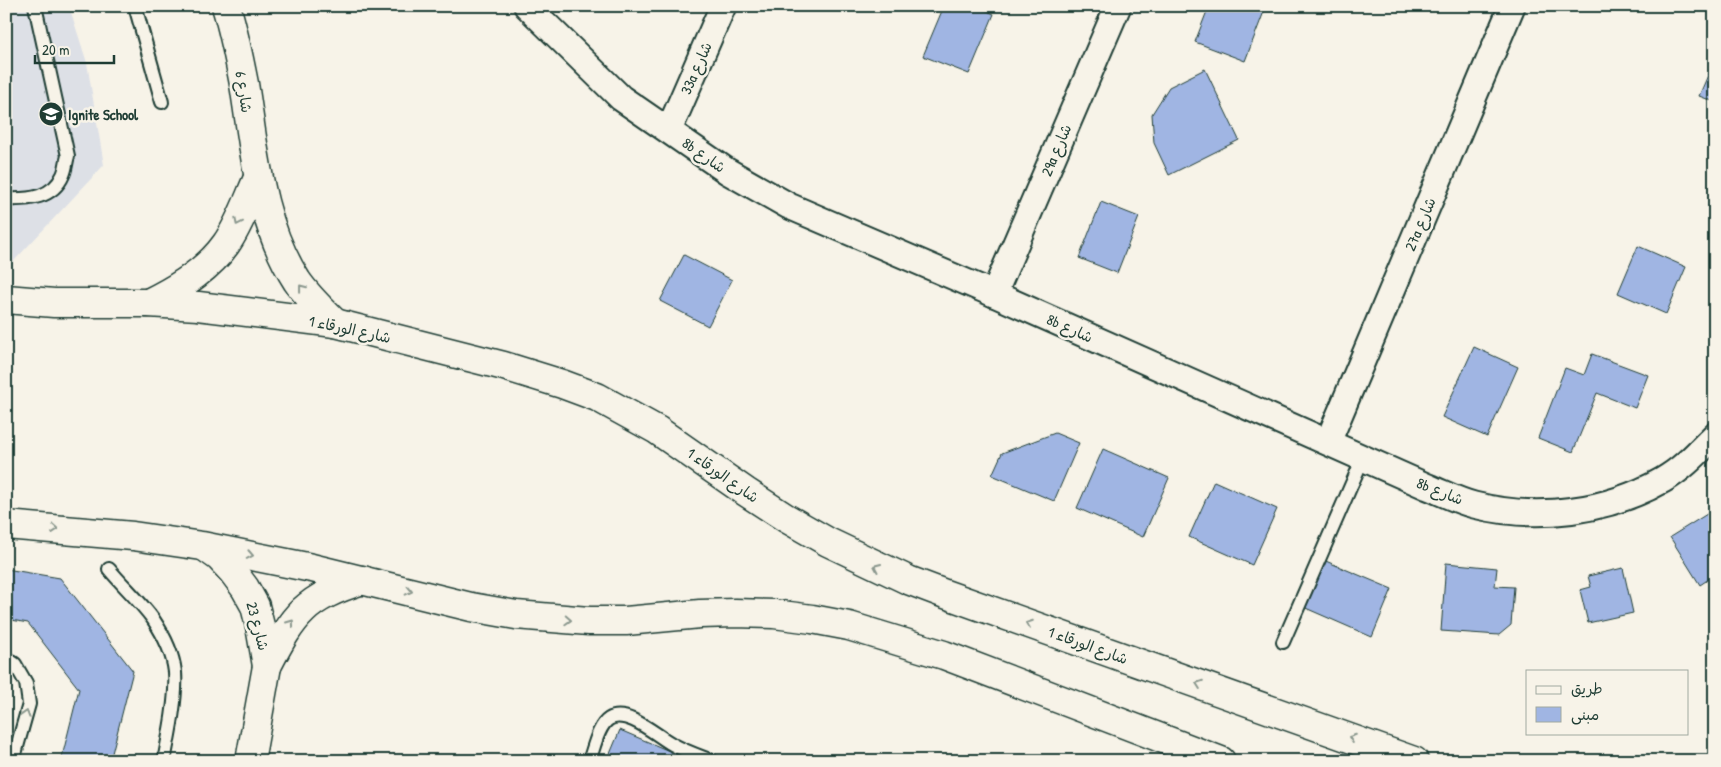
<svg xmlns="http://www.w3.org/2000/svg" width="1721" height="767" viewBox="0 0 1721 767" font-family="'Patrick Hand','Playpen Sans Arabic',sans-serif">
<rect width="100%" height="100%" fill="#f7f3e8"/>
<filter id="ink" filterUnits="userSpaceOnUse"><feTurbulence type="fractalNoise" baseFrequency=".02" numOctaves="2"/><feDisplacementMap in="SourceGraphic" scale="10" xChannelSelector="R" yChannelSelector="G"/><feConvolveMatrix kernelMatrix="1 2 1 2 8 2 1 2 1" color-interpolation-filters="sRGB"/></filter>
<g filter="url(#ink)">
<path fill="#dde0e6" d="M6,6h63l18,57 17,102 -91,97h-7z"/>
<g fill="#a0b5e3" stroke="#1f3d34">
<path d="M944,6h31l19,8 -25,60 -46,-18z"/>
<path d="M1209,6h47l9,3 -20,52 -50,-19z"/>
<path d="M1715,59v43l-16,-6z"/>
<path d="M1205,69l34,71 -70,35 -15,-32 -2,-29 17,-27z"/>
<path d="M1101,202l38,15 -22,56 -38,-15z"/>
<path d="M1638,246l48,21 -20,47 -48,-21z"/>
<path d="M684,255l48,25 -24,46 -48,-25z"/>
<path d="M1474,347l44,20 -31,70 -45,-20z"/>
<path d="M1592,354l56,21 -13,33 -38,-15 -24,59 -35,-14 27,-70 19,7z"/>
<path d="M1055,433l24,10 -25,58 -62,-26 10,-22z"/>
<path d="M1103,449l66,29 -26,59 -66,-29z"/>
<path d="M1214,481l63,28 -25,56 -63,-28z"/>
<path d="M1715,509v66l-15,10 -30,-48z"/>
<path d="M1321,559l71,30 -20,48 -71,-31z"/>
<path d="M1446,563l51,5 -2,18 19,1 -3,38 -12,10 -58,-4z"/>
<path d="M1623,568l10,45 -45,10 -8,-33 11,-3 -3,-11z"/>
<path d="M6,569l54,9 73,93 -23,90h-49l18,-72 -51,-66 -22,-4z"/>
<path d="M620,730l61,26 -2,5h-72z"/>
</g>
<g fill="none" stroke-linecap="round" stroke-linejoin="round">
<defs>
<g id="lane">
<path d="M135,6l27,96"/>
<path d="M6,199c23,1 47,-1 57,-24 3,-6 3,-13 5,-19l-33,-150"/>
<path d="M109,569c14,17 31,32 44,50 10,15 20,35 22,53 2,25 -6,64 -11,89"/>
<path d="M1283,642l80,-184"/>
<path d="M6,658l9,6 11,19 3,21 -16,57"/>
<path d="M589,761c5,-13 9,-35 20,-42 18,-11 48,17 63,25 12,7 27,12 40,17"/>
</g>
<g id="street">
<path d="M527,6l94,92 106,73 62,35 205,88 434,193c15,6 30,14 46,18 63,16 133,7 189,-25 20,-11 36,-29 52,-45"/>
<path d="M669,130l54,-124"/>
<path d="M994,294l124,-288"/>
<path d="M1328,442l184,-436"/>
</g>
<g id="secondary">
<path d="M226,6c8,26 13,52 18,78 11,68 15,138 53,197 11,16 25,29 38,42"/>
<path d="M6,299l48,4h94l50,3 137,17 169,43 58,18 35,13 60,33 89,62 40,26 42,24 80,38 37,14 469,167"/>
<path d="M148,303c29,-14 59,-32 78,-59 14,-20 22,-44 32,-66"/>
<path d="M6,525l127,11 69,10 110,22 159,39 45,8 73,6h37l74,-7 35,-1 39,1 38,5 37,7 95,29 277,106"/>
<path d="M205,547l14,10 14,15 12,16 10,18 5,20 7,40 -17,95"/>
<path d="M267,666c27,-52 38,-68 96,-86"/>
</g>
</defs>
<use href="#lane" stroke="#1f3d34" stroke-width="16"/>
<use href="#street" stroke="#1f3d34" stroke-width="29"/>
<use href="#secondary" stroke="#1f3d34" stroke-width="31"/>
<use href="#lane" stroke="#f7f3e8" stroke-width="12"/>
<use href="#street" stroke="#f7f3e8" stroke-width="25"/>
<use href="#secondary" stroke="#f7f3e8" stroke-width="28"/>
</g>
<defs><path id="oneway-chevron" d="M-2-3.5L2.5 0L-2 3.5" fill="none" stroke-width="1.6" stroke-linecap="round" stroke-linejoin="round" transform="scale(1.25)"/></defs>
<g stroke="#8b988e">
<use href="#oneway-chevron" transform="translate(238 222) rotate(116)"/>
<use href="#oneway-chevron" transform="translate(302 288) rotate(-128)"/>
<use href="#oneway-chevron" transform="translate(55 529) rotate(5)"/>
<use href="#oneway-chevron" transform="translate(250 555) rotate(11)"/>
<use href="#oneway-chevron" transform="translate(877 567) rotate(-156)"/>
<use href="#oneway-chevron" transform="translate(409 591) rotate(13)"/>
<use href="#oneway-chevron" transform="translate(568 620) rotate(3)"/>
<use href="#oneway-chevron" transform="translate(291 623) rotate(-54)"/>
<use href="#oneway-chevron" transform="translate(1029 624) rotate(-160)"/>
<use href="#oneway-chevron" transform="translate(1199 684) rotate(-160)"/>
<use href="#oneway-chevron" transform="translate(26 714) rotate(-73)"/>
<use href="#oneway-chevron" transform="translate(1352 738) rotate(-160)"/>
</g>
</g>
<defs>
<symbol id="school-disc" viewBox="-11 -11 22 22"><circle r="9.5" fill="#1f3d34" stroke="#f7f3e8"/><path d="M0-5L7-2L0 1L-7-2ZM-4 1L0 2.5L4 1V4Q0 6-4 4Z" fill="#fff"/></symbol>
</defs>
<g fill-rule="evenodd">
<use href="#school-disc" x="37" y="100" width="28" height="28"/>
</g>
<g text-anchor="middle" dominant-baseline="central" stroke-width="5" stroke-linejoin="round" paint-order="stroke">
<g font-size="15" fill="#1f3d34" stroke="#f7f3e8">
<text transform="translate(696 68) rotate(-66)">33a شارع</text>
<text transform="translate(244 92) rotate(81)">شارع 6</text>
<text transform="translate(1056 150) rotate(-67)">29a شارع</text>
<text transform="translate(704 155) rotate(35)">8b شارع</text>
<text transform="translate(1420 224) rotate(-67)">27a شارع</text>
<text transform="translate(1070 328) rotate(24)">8b شارع</text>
<text transform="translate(350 329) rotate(12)">شارع الورقاء 1</text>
<text transform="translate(723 475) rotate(35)">شارع الورقاء 1</text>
<text transform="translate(1440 491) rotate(22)">8b شارع</text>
<text transform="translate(258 626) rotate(75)">شارع 23</text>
<text transform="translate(1088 645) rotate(20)">شارع الورقاء 1</text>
</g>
<g font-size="15" font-weight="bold" fill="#1f3d34" stroke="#f7f3e8" text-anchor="start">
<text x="68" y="114">Ignite School</text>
</g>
</g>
<rect width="1721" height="767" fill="none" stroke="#f7f3e8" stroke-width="25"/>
<rect x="12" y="12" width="1696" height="742" fill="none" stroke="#1f3d34" stroke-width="2" filter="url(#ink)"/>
<rect x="1526" y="670" width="162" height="65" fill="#f7f3e8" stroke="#a1aaa0"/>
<rect x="1536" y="686" width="25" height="8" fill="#f7f3e8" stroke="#a1aaa0"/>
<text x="1571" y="694" font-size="15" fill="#1f3d34">طريق</text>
<rect x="1536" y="707" width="25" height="15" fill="#a0b5e3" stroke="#a1aaa0"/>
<text x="1571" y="720" font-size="15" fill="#1f3d34">مبنى</text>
<path d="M35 55v8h79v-8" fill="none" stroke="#1f3d34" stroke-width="2.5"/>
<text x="42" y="55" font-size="15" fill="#1f3d34" stroke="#f7f3e8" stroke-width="4" paint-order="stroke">20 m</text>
</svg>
